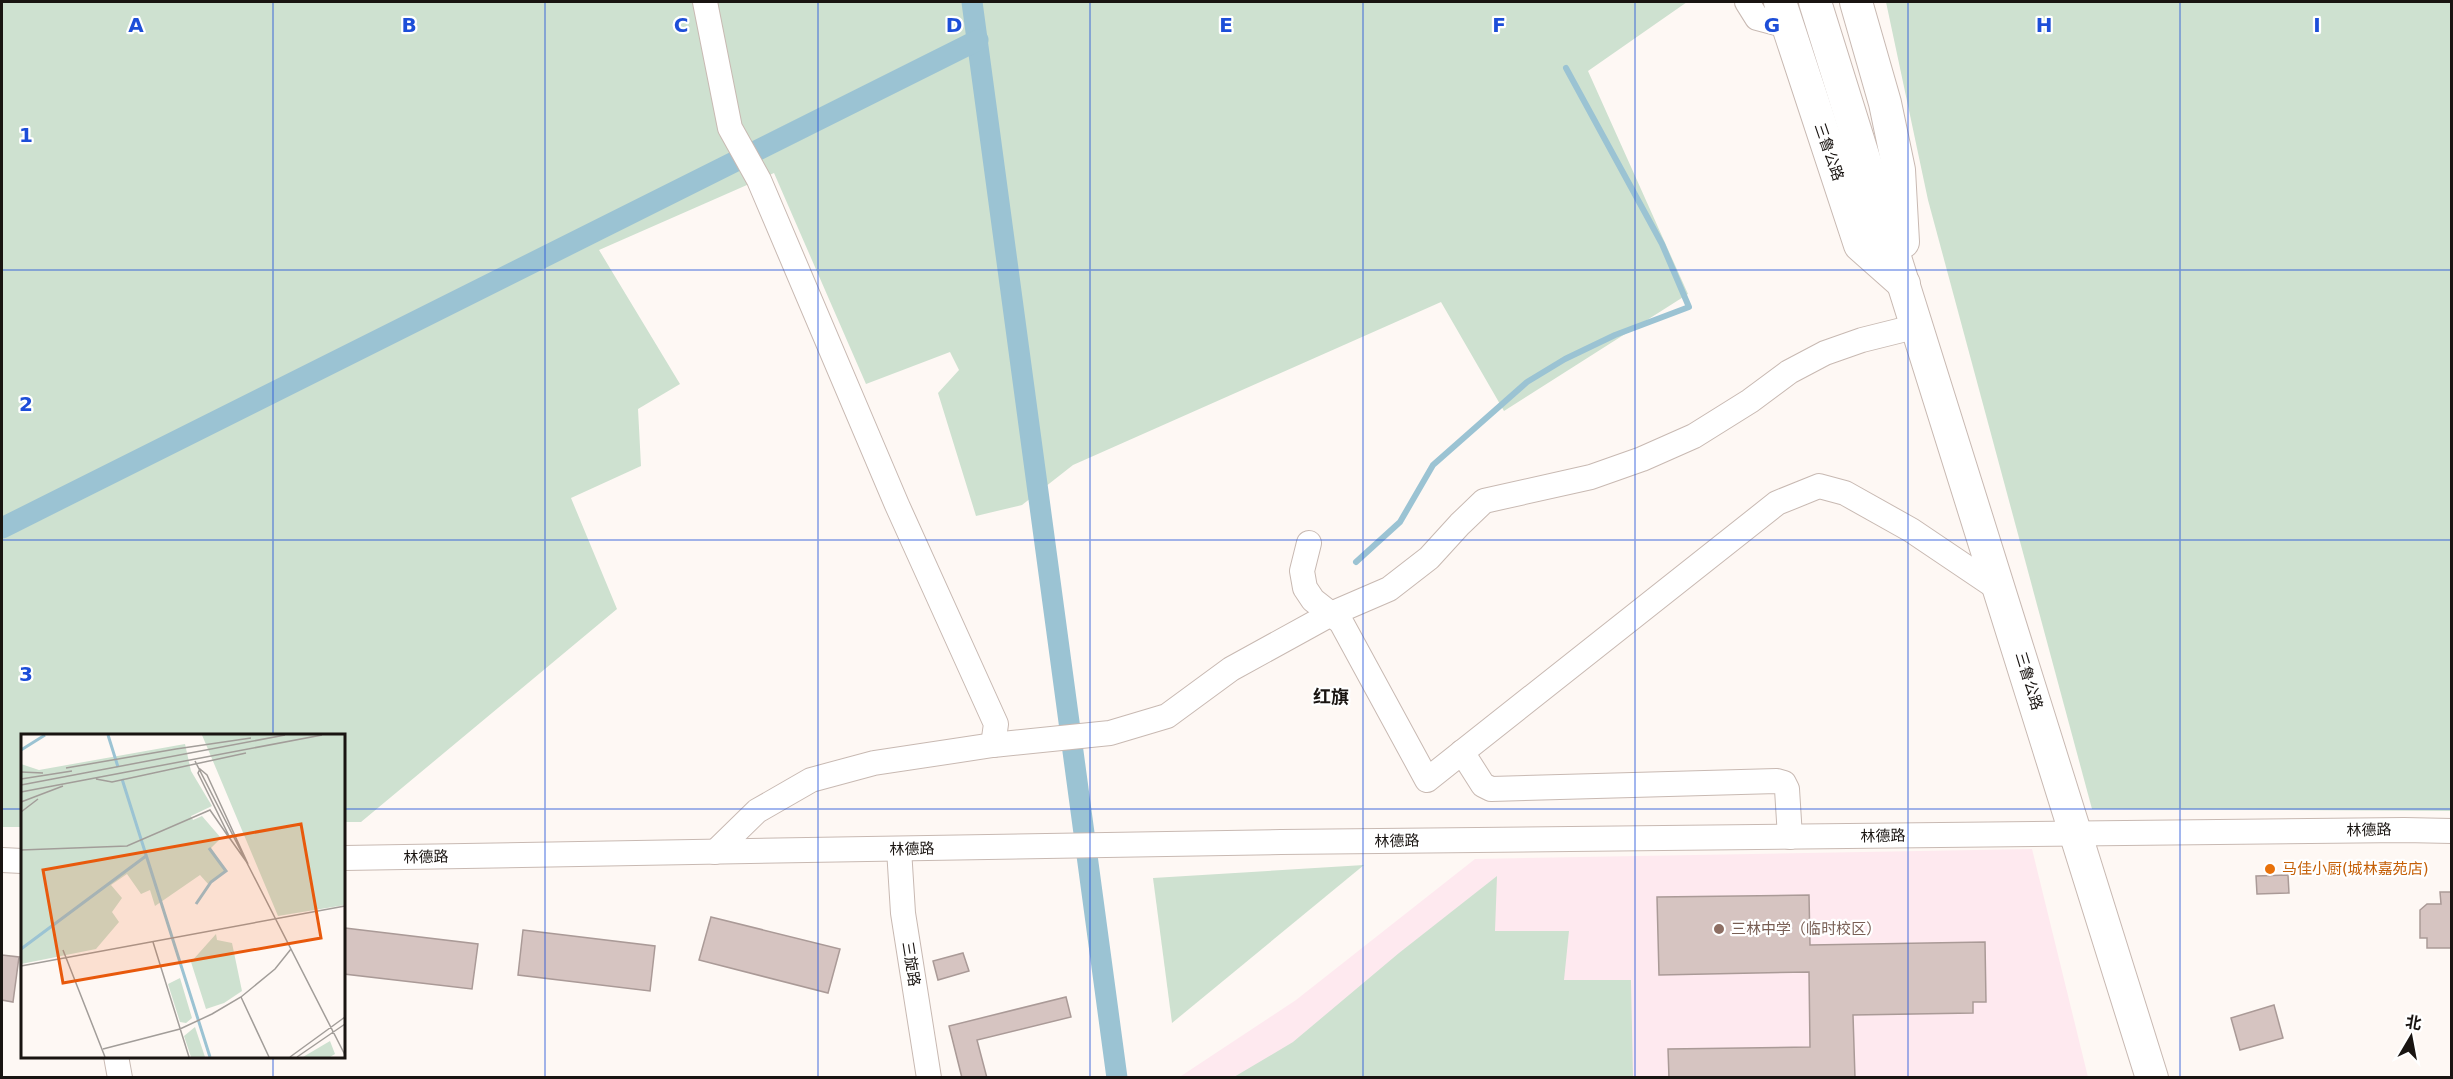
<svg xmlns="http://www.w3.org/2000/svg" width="2453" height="1079" viewBox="0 0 2453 1079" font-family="'DejaVu Sans','Noto Sans SC',sans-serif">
<rect width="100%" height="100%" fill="#fef8f4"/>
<path fill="#fee9ef" d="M2032,849l56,228 -910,1 118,-78 179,-141z"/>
<g fill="#cee1d0">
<path d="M2,2h1685l-99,69 100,223 -184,117 -63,-109 -368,163 -51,40 -46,11 -38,-123 21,-23 -9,-18 -84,32 -92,-211 -175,77 81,134 -42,25 3,57 -70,32 46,111 -256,213h-17v-86h-322v91h-20z"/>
<path d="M1886,2h565v809l-359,-2 -164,-609z"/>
<path d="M1364,865l-192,158 -19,-145z"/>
<path d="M1497,876l-2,55h74l-5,49h67l2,97h-399l59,-35 106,-89z"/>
</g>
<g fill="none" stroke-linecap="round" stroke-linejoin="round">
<path stroke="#9bc3d3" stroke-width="6" d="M1356,562l44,-40 33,-57 94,-83 38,-23 50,-24 74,-28 -27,-63 -96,-176"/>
<g stroke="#9bc3d3" stroke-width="21">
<path d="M972,2l145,1076"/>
<path d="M2,528l976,-488"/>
</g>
</g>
<g fill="#d6c4c1" stroke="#aa9a97" stroke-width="1.5">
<path d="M2288,875l1,18 -32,1 -1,-18z"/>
<path d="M2440,892h12v56h-25v-10h-7v-28l7,-6h14z"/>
<path d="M1809,895l1,50 175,-3 1,60h-13v11l-120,2 2,63h-186l-1,-29 142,-2 -1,-75 -150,3 -2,-78z"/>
<path d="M711,917l129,32 -12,44 -129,-33z"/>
<path d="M345,928l133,16 -6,45 -128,-15z"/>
<path d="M523,930l132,16 -5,45 -132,-16z"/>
<path d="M963,953l6,18 -31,9 -5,-19z"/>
<path d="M2,955l17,2 -6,45 -11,-2z"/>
<path d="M1066,997l5,20 -94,23 10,38h-25l-13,-52z"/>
<path d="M2274,1005l9,33 -43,12 -9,-32z"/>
</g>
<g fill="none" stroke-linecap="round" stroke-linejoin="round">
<defs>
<g id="minor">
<path d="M705,2l25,126 29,52 138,325 99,219 -3,21"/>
<path d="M1747,2l10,16 30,8"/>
<path d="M1309,543l-7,28 3,17 8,12 28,22 86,158 350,-277 42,-17 26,7 66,37 89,60"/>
<path d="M1462,752l21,33 8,4 286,-8 7,2 3,6 3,48"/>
<path d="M899,849l4,64 26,165"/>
<path d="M715,852l42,-41 54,-31 63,-17 119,-18 117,-12 57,-17 64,-47 100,-55 58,-25 40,-31 31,-34 24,-23 107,-24 51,-18 52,-23 56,-35 39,-29 36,-19 37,-13 56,-14"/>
<path d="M344,858l937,-16 1123,-12 48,1"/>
<path d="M2,860l20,1"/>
<path d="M116,1056l4,22"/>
</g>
<g id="major">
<path d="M1780,2l80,243 44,39"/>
<path d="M1815,2l337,1076"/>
<path d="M1856,2l29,101 14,67 4,72"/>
</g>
</defs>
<use href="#minor" stroke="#c8b9b2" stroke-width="26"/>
<use href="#major" stroke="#c8b9b2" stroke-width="34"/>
<use href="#minor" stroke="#fff" stroke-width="24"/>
<use href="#major" stroke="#fff" stroke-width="32"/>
</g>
<path fill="none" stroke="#1d4ed8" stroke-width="1.5" stroke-opacity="0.55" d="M273,2v734M545,2v1076M818,2v1076M1090,2v1076M1363,2v1076M1635,2v1076M1908,2v1076M2180,2v1076M2,270h2450M2,540h2450M2,809h20M344,809h2108M273,1056v22"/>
<circle fill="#e8710a" stroke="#fff" stroke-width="2" cx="2270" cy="869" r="6"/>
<circle fill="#8d6e63" stroke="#fff" stroke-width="2" cx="1719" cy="929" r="6"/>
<g text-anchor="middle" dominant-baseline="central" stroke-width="4.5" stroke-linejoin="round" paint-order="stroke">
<g font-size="15" fill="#191411" stroke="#fff">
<text transform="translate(1829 152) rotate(71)">三鲁公路</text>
<text transform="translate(2029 681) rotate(73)">三鲁公路</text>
<text transform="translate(2369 830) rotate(-1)">林德路</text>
<text transform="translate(1883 836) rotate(-1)">林德路</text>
<text transform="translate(1397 841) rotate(-1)">林德路</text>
<text transform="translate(912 849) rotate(-1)">林德路</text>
<text transform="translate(426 857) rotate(-1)">林德路</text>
<text transform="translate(911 964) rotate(81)">三旋路</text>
</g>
<g font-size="15" fill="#c56008" stroke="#fff" text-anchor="start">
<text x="2282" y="869">马佳小厨(城林嘉苑店)</text>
</g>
<g font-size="15" fill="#785e54" stroke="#fff" text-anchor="start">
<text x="1731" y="929">三林中学（临时校区）</text>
</g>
<g font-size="18" font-weight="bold" fill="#191411" stroke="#fff">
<text x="1331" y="696">红旗</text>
</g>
</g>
<g transform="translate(21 734)">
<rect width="324" height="324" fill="#fef8f4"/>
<path d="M181,1h143v170l-67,11zM164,10l6,27 21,35 -21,10 2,4 9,-4 19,22 -10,10 15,22 -17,15 -9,-10 -45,31 -5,-16 -9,4 -14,-20 -16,11 11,13 -10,14 7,10 -23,27 -75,15v-200l18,6zM195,200l1,6 15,3 10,48 -18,12 -18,6 -15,-47zM159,244l12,40 -6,5 -6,-1 -12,-38zM174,293l10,30h-14l-7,-21zM309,307l5,13 -5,3h-27z" fill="#cee1d0"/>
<path fill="none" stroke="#9bc3d3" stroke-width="3" d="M87,1l10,32M0,16l24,-15M101,45l88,278M175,170l15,-22 15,-11 -17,-23M0,215l125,-93"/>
<path fill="none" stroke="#a29d99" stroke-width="1.5" d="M155,15l75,-11M174,27l150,294M45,34l110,-19M179,35l7,6 41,89 -17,-24 -33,-67zM0,38l22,1M0,45l51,-8M75,45l16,3 134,-29M0,51l264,-50M0,58l301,-57M0,68l42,-16M0,78l17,-13M0,116l106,-4 83,-36 20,29M132,208l36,115M42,216l42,107M0,232l324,-60M220,263l28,60M82,315l77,-20 32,-15 29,-17 34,-28 16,-20M269,323l55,-40M276,323l48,-33"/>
<path fill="#e8590c" fill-opacity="0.15" stroke="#e8590c" stroke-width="3" d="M280,90l20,114 -258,45 -20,-113z"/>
<rect width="324" height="324" fill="none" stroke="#191411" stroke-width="3"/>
</g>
<g font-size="20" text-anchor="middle" font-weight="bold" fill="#1d4ed8" stroke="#fff" stroke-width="4.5" stroke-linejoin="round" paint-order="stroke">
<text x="136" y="32">A</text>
<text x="409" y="32">B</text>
<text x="681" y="32">C</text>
<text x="954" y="32">D</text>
<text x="1226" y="32">E</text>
<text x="1499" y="32">F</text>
<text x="1772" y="32">G</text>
<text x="2044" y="32">H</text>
<text x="2317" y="32">I</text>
<text x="26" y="142">1</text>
<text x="26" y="411">2</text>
<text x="26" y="681">3</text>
</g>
<rect width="2453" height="1079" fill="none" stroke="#191411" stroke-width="6"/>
<g transform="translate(2411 1037) rotate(10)" stroke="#ffffff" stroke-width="4.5" paint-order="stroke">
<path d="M0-4.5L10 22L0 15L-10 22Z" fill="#191411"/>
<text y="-9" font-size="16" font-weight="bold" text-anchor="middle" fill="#191411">北</text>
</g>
</svg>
